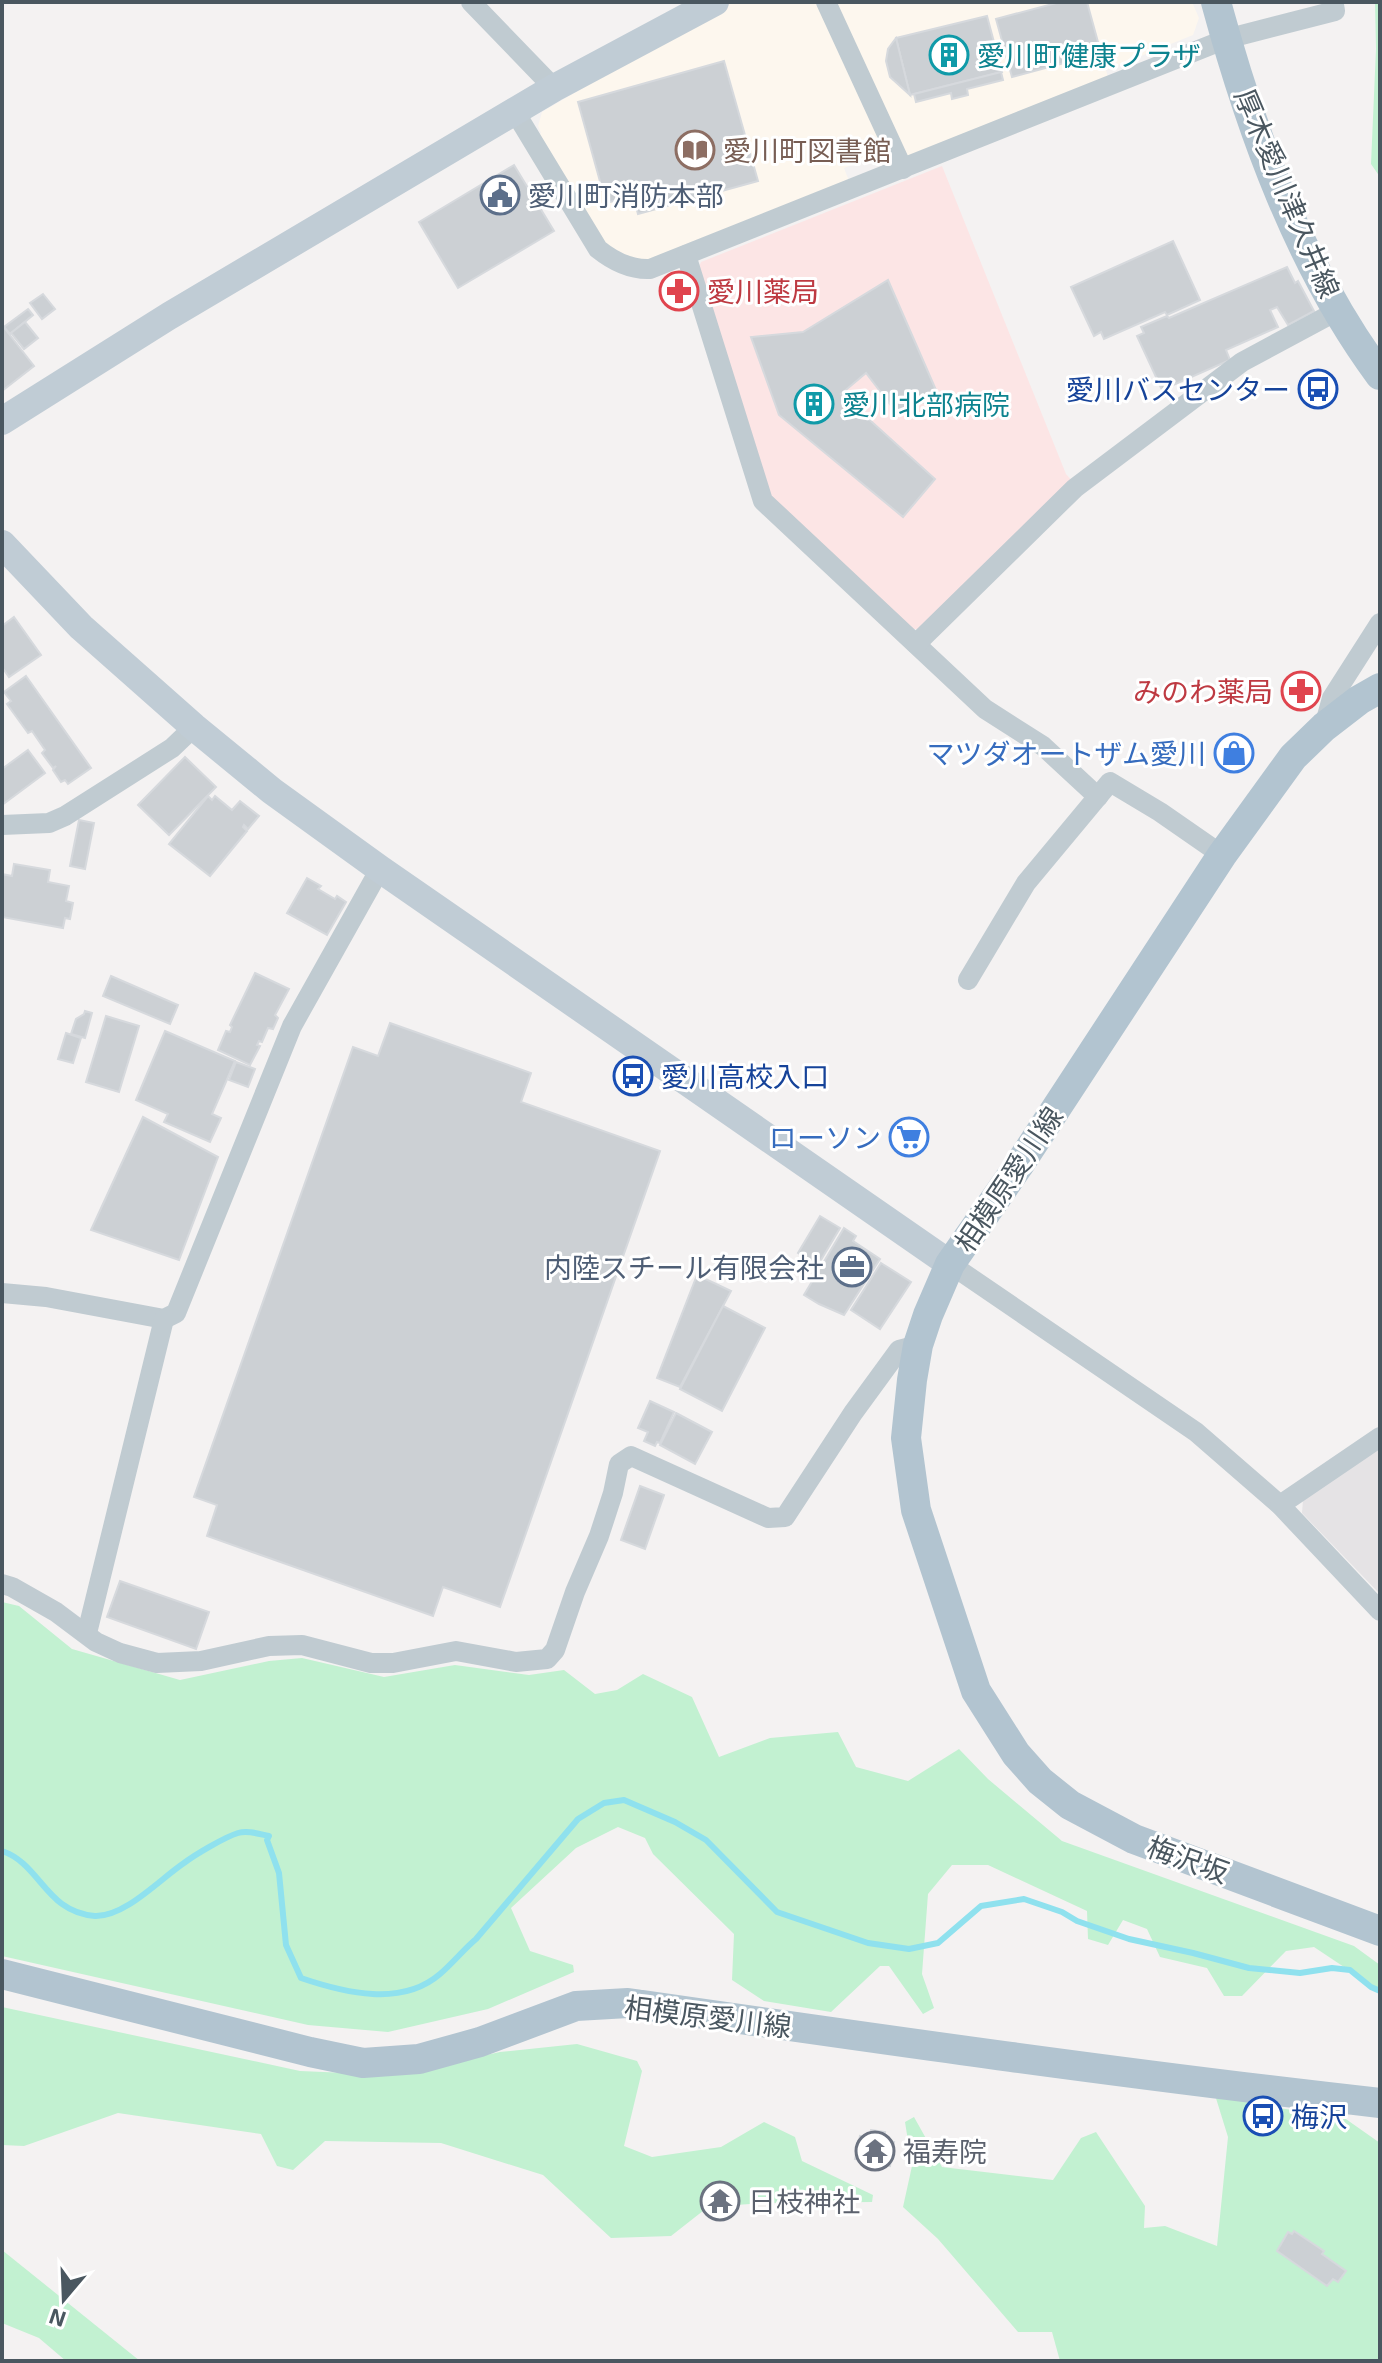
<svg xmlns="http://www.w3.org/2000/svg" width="1382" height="2363" viewBox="0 0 1382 2363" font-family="'Exo 2','Noto Sans JP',sans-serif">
<rect width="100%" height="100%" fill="#f4f2f2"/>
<g fill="#fdf7ee">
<path d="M729,2h89l67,150 -41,16 5,13 -194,78 -21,3 -31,-19 -66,-107 4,-3 -3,-7 4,-14z"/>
<path d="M831,2h361l7,16 -6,17 -87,35 2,7 -197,83 -12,-4z"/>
</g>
<path fill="#e5e3e5" d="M1380,1448v146l-78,-81 1,-13z"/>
<path fill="#fce5e5" d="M942,166l124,308 7,8 -154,147h-12l-140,-130 -70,-227 4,-10z"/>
<g fill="#c2f1d1">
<path d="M1375,2h5v175l-9,-13 5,-115z"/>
<path d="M2,1602l17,4 53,43 108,31 89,-19 33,-3 82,19 71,-12 74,10 35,-5 31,24 22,-4 26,-16 49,23 27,60 51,-19 68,-6 18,35 52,14 51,-32 29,30 74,62 292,105 26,19v26l-66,-44 -28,4 -44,45h-18l-17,-28 -47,-11 -13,-28 -24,-9 -15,25 -20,-6 -1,-28 -99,-46h-36l-24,29 -6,80 12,34 -11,6 -34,-48h-9l-49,46 -67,-11 -32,-21 2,-46 -81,-80 -8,-16 -27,-11 -42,21 -65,60 19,43 43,14 1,7 -86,37 -100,23 -80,-7 -306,-69z"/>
<path d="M2,2007l298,64 95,4 105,-23 77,-8 60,17 5,10 -18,75 28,11 69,-10 43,-25 31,15 7,24 71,34 -1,7 -108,1 -56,4 -37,29 -60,2 -68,-63 -102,-32 -116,-2 -32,29 -16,-4 -16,-32 -143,-21 -94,33 -22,-1z"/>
<path d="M1215,2095l56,12 72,10 37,26v218h-320l-8,-29h-34l-80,-93 -35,-32 9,-41 -7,-44 9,-5 28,50 111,13 28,-42 15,-6 49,74 -1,22 21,-2 52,20 11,-109z"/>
<path d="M2,2250l138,111h-74l-27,-23 -37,-15z"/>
</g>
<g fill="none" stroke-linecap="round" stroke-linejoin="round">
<path stroke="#8fe1ee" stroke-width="6" d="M2,1851c39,13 43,61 93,65 30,1 65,-37 89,-53 12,-9 41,-26 54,-30 10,-3 21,1 31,3l-2,4 12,33 7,72 15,33c44,15 101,29 139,-4 13,-11 23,-24 36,-35l102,-120 26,-16 20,-3 51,22 31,18 71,72 91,31 41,6 29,-6 43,-37 43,-7 38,13 15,9 52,18 64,14 56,15 51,5 32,-5 18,2 21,17 9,4"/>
</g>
<g fill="#ccd0d4" stroke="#d6d9dd" stroke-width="2">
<path d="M1060,2h27l14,51 -89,24 -16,-58z"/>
<path d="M987,16l15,56 -92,23 -14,-57z"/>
<path d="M896,38l14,57 -20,-18 -4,-16 2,-12z"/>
<path d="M724,61l34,120 -120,33 -5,-18 -27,7 -28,-101z"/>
<path d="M1001,72l2,8 -36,9 1,6 -16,4 -1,-6 -35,9 -2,-8z"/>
<path d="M514,165l40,66 -96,57 -39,-66z"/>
<path d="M1173,241l27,59 -33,15 -2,-3 -61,27 -3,-7 -7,4 -23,-49z"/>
<path d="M1287,267l8,16 3,-2 16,30 -26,14 -11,-18 -7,3 8,17 -52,23 4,10 -68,30 -25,-54 7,-3 -3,-6 26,-11 2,2z"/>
<path d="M888,280l51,117 -43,15 -30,-39 -25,21 94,85 -32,38 -124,-102 -28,-78 52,-5z"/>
<path d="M43,294l12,15 -13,10 -12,-16z"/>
<path d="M28,309l5,6 -23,19 -6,-7z"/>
<path d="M25,322l13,16 -14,11 -13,-16z"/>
<path d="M2,325l32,41 -32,25z"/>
<path d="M14,617l27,38 -32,22 -7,-10v-41z"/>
<path d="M26,676l65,92 -23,16 -3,-4 -4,2 -8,-12 3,-4 -3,2 -11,-15 3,-3 -13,-19 -4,2 -21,-29 4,-3 -7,-9z"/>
<path d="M28,750l17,23 -43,32v-36z"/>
<path d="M185,757l31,30 -47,48 -31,-30z"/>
<path d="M208,796l4,4 3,-4 17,14 8,-9 19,15 -11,13 -4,-4 -1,2 4,4 -37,45 -41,-32z"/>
<path d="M79,820l15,3 -9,46 -15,-3z"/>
<path d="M14,864l36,6 -2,12 21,4 -3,15 7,2 -3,16 -5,-1 -2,10 -61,-11v-43l10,2z"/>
<path d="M307,878l14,8 -3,3 17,10 2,-3 9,6 -19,33 -40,-22z"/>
<path d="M255,973l34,16 -14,26 3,3 -5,11 -5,-1 -6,14 -3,-1 -2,4 3,1 -10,19 -32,-15 8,-19 4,1 2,-5 -2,-2z"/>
<path d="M111,976l67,29 -8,19 -67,-28z"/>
<path d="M85,1011l7,2 -7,25 -14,-4 5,-15 8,-5z"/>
<path d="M106,1016l33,10 -20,66 -33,-10z"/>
<path d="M390,1023l141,50 -10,29 139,49 -160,456 -57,-20 -10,29 -226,-80 10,-31 -23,-8 159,-450 25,9z"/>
<path d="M165,1031l70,30 -23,53 9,4 -11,24 -46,-20 4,-8 -32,-14z"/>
<path d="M66,1033l15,5 -8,25 -15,-4z"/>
<path d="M236,1062l19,7 -7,18 -19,-7z"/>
<path d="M143,1117l75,40 -39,103 -88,-30z"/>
<path d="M820,1216l20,12 -22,37 -20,-12z"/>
<path d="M844,1228l12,8 -3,5 27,18 -36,56 -25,-11 -15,-9z"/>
<path d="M881,1263l30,19 -31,47 -29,-19z"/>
<path d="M697,1275l34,16 -51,96 -23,-9z"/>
<path d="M723,1306l42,22 -43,83 -42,-22z"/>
<path d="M650,1401l24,11 -14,31 -3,-1 -2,4 -11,-5 4,-9 -10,-4z"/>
<path d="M676,1413l36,19 -17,32 -35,-19z"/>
<path d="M640,1486l24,9 -19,54 -24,-9z"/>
<path d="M120,1581l89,31 -13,37 -89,-32z"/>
<path d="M871,2130l14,2 -1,8 10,2 -4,24 -35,-7 5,-23 9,2z"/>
<path d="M1294,2231l30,20 -2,3 24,17 -8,11 -5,-3 -6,7 -50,-35 11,-19 4,2z"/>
</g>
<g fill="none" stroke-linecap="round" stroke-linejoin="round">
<g stroke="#c0cbd1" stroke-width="20">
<path d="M471,2l83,86"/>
<path d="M826,2l77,167"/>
<path d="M515,112l83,137c15,12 32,21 52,20l576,-230 109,-28 -1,-6"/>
<path d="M686,255l77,246 222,208 58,37 55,51"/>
<path d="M916,644l159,-156 167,-126 95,-51"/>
<path d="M1324,727l8,-29 48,-75"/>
<path d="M2,825l47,-2 16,-7 107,-68 22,-21"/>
<path d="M968,980l58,-97 84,-101 50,30 62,43"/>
<path d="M950,1264l246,168 84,73 100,106"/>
<path d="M2,1293l44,4 118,22 12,-6 116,-287 88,-157"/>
<path d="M1280,1505l100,-68"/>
<path d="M2,1584l10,3 44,25 40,30 24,11 37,10 44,-2 68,-15 33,-1 69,18h22l63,-12 60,11 31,-3 8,-9 20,-58 24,-56 14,-43 6,-29 12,-8 137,62 17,-1 68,-104 46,-63 19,-5"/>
<path d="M87,1633l77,-314"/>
</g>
<g stroke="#c0ccd5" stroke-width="28">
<path d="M2,421l167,-105 385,-228 161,-86"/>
<path d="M2,544l79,83 113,100 78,64 108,78 570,395"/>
</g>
<g stroke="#b2c4d0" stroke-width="30">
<path d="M1216,2c35,129 84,265 164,373"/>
<path d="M1380,688l-21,12 -35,27 -31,30 -71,98 -203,310 -69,99 -22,51 -10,30 -6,35 -6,58 10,72 60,181 40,63 24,27 30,24 64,34 246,92"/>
<path d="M2,1974l308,78 53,11 56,-4 61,-17 96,-36 52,-3c251,36 501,72 752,100"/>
</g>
</g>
<defs>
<symbol id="building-ring" viewBox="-11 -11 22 22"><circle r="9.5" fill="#fff" stroke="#0f9aa8" stroke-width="1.5"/><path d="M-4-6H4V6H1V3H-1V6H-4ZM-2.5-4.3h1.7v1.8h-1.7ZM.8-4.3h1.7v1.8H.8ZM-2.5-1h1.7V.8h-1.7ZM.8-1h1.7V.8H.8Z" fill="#0f9aa8"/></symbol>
<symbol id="library-ring" viewBox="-11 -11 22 22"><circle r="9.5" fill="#fff" stroke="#8d6e63" stroke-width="1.5"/><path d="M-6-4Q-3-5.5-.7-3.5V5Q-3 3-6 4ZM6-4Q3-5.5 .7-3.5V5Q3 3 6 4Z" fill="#8d6e63"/></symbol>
<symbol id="civic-ring" viewBox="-11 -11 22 22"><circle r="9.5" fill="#fff" stroke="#5c6f8a" stroke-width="1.5"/><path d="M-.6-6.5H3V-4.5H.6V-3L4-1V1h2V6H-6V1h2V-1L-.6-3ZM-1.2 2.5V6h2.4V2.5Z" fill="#5c6f8a"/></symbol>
<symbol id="pharmacy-ring" viewBox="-11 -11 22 22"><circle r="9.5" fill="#fff" stroke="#e0444e" stroke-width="1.5"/><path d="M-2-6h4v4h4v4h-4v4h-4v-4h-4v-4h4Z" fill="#e0444e"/></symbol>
<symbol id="bus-ring" viewBox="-11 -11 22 22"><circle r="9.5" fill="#fff" stroke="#1a4fb4" stroke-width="1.5"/><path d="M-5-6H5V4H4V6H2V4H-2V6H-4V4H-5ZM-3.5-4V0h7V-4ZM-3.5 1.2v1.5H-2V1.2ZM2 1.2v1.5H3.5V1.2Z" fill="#1a4fb4"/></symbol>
<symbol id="shop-ring" viewBox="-11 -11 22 22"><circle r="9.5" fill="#fff" stroke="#3f7fe0" stroke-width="1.5"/><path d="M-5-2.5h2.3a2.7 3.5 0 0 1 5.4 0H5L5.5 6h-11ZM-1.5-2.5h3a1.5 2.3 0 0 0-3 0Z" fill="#3f7fe0"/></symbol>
<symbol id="supermarket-ring" viewBox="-11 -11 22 22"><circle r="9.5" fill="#fff" stroke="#3f7fe0" stroke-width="1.5"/><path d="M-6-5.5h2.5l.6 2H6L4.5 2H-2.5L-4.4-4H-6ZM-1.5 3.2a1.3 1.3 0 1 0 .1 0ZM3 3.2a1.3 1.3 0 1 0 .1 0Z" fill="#3f7fe0"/></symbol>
<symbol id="office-ring" viewBox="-11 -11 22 22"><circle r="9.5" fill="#fff" stroke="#5c6f8a" stroke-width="1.5"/><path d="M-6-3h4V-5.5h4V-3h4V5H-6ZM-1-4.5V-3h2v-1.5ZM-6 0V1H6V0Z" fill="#5c6f8a"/></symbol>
<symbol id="temple-ring" viewBox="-11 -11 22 22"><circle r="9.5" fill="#fff" stroke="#6b7280" stroke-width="1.5"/><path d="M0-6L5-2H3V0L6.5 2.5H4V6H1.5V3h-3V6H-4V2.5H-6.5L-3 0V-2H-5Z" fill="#6b7280"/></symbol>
</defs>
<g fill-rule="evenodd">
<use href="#building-ring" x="927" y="33" width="44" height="44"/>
<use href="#library-ring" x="673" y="128" width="44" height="44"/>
<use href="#civic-ring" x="478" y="173" width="44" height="44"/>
<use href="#pharmacy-ring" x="657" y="269" width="44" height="44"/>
<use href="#bus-ring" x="1296" y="367" width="44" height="44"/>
<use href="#building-ring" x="792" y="382" width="44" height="44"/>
<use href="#pharmacy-ring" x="1279" y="669" width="44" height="44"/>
<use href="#shop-ring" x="1212" y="731" width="44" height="44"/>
<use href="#bus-ring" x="611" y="1054" width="44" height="44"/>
<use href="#supermarket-ring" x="887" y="1115" width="44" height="44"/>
<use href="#office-ring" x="830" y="1245" width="44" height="44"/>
<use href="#bus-ring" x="1241" y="2094" width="44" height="44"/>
<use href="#temple-ring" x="853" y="2129" width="44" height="44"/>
<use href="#temple-ring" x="698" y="2179" width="44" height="44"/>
</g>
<g text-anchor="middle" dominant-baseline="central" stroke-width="6" stroke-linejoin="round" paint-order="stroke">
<g font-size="28" fill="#0d838f" stroke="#fff" text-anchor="start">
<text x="977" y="55">愛川町健康プラザ</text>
<text x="842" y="404">愛川北部病院</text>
</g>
<g font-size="28" fill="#785e54" stroke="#fff" text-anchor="start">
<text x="723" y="150">愛川町図書館</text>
</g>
<g font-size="28" fill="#4a5760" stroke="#fff">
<text transform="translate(1288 193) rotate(67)">厚木愛川津久井線</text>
<text transform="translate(1008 1179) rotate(-56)">相模原愛川線</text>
<text transform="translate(1188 1859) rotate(20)">梅沢坂</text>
<text transform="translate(708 2016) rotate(7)">相模原愛川線</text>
</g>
<g font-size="28" fill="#4e5e75" stroke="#fff" text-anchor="start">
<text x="528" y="195">愛川町消防本部</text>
<text x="824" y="1267" text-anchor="end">内陸スチール有限会社</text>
</g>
<g font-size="28" fill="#be3a42" stroke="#fff" text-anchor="start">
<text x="707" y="291">愛川薬局</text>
<text x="1273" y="691" text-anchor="end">みのわ薬局</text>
</g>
<g font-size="28" fill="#164399" stroke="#fff" text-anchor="start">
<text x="1290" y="389" text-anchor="end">愛川バスセンター</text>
<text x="661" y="1076">愛川高校入口</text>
<text x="1291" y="2116">梅沢</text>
</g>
<g font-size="28" fill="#366cbe" stroke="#fff" text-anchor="end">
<text x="1206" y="753">マツダオートザム愛川</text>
<text x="881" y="1137">ローソン</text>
</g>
<g font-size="28" fill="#5b616d" stroke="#fff" text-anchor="start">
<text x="903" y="2151">福寿院</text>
<text x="748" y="2201">日枝神社</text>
</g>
</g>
<rect width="1382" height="2363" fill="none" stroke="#4a5760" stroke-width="8"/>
<g transform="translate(64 2299) rotate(199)" stroke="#ffffff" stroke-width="6" paint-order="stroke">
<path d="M0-6L14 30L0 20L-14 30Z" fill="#4a5760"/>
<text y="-12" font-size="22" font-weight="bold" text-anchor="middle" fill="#4a5760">N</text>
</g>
</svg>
